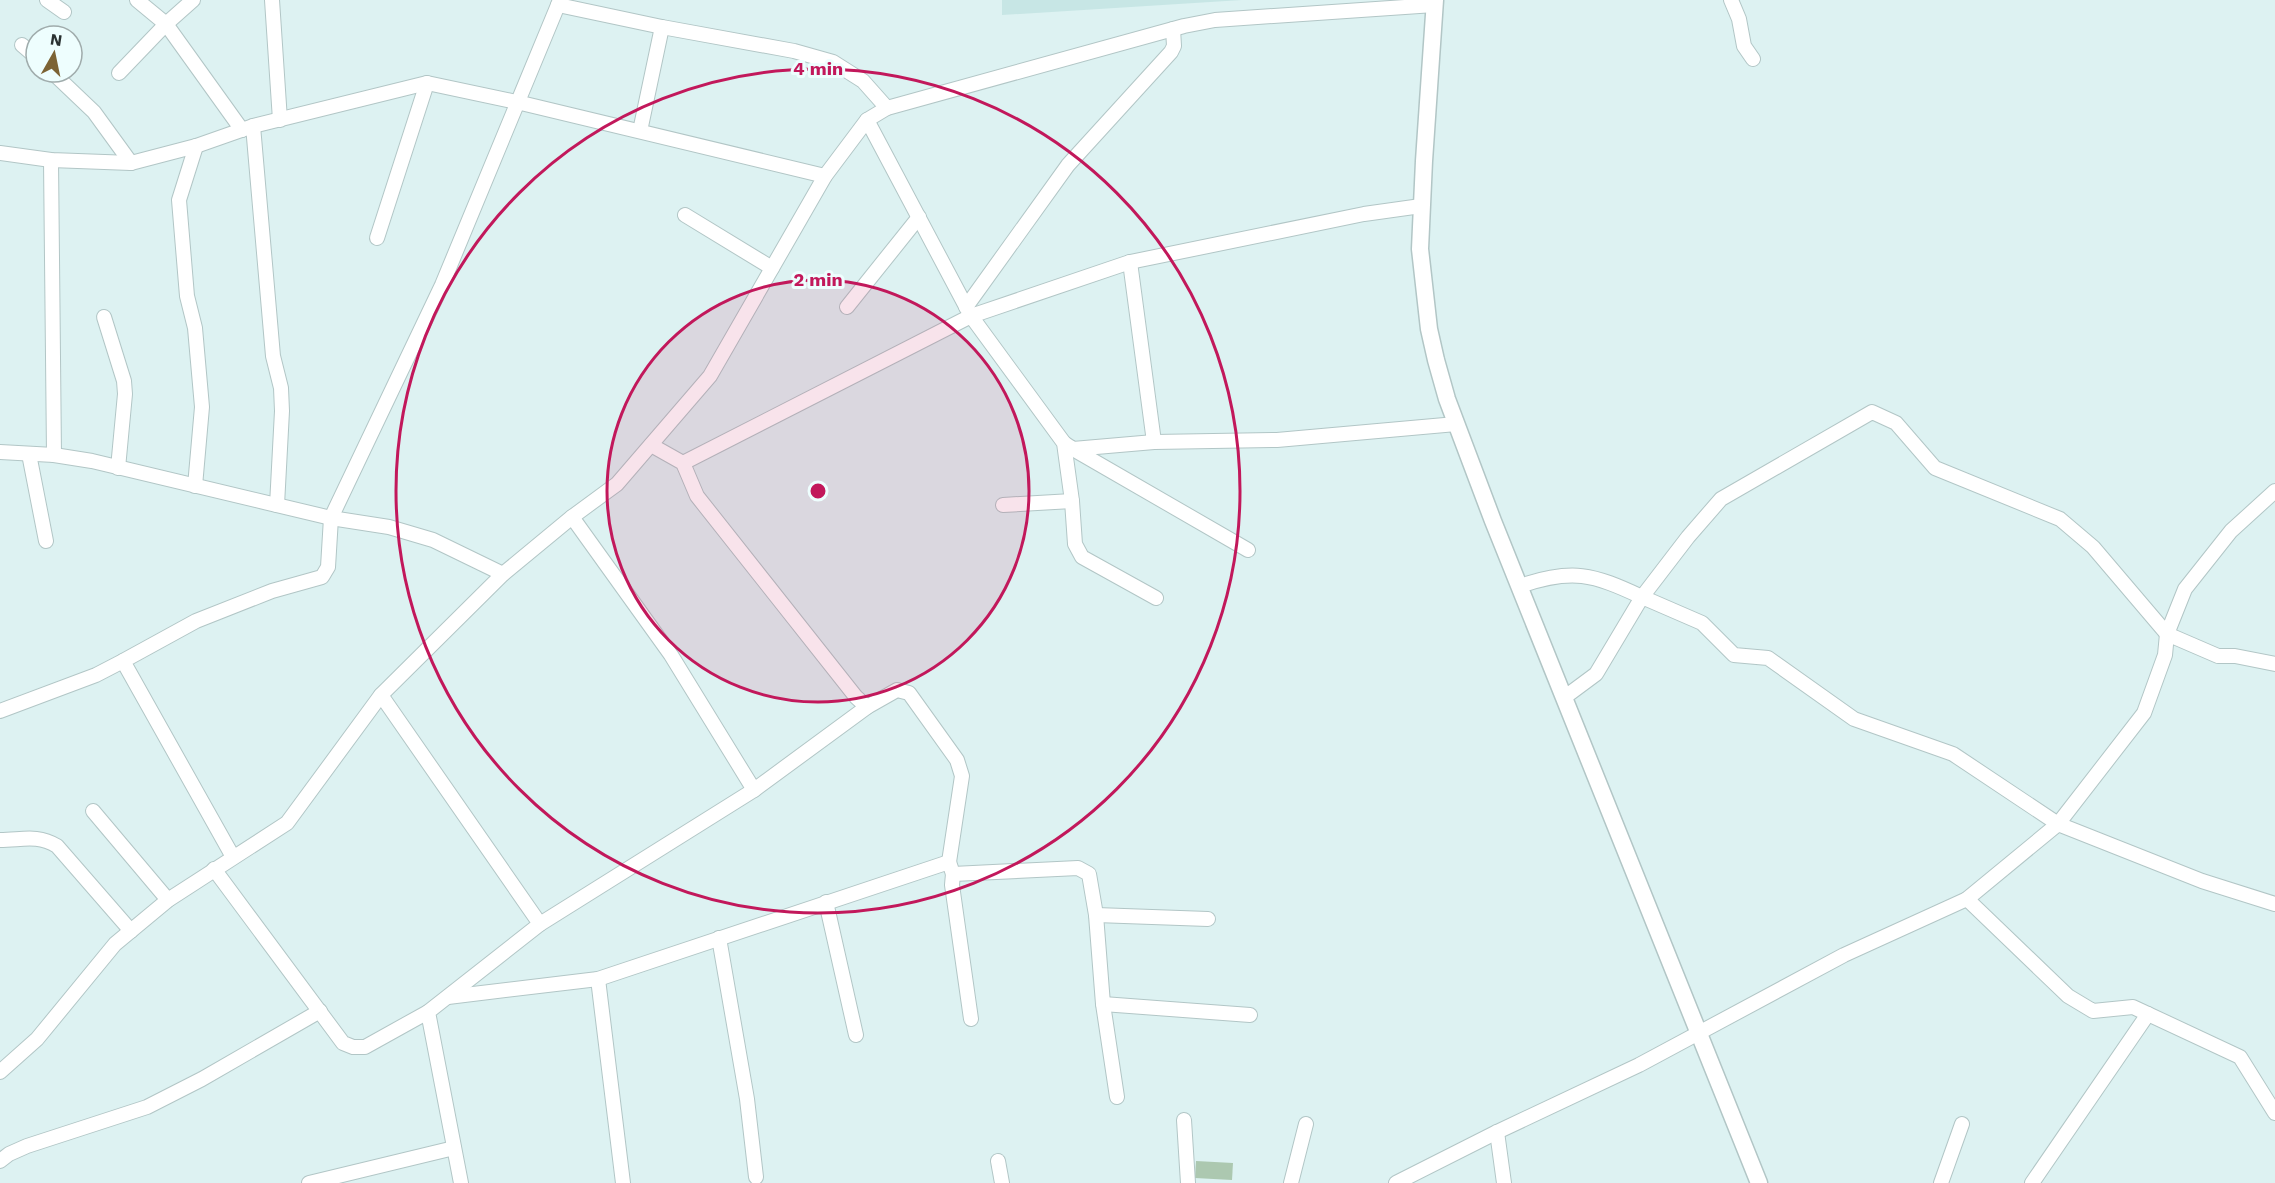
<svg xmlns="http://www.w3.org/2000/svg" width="2275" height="1183" viewBox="0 0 2275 1183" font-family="'Work Sans',sans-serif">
<rect width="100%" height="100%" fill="#ddf2f2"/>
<path fill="#c7e6e5" d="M1002,0h240l-240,15z"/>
<path fill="#acc8b0" d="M1196,1161l37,2 -1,17 -37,-2z"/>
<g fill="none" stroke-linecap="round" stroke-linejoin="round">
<defs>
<g id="minor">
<path d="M47,0l17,12"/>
<path d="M137,0l29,24 76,106"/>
<path d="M272,0l8,120"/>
<path d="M560,0l-2,5 104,22 132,24 39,11 30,19 24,27"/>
<path d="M1731,0l8,19 5,27 9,13"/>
<path d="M22,45l14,12"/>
<path d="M52,72l42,40 37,51"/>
<path d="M119,73l47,-49 27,-24"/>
<path d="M867,120l104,196 93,127 8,58 3,43 7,13 74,41"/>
<path d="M253,126l20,230 8,32 1,23 -5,94"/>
<path d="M640,131l22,-104"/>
<path d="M0,153l51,7 80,3 65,-17 57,-20 174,-43 94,20 304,73"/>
<path d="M51,160l3,295"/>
<path d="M685,215l87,53"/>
<path d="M377,238l50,-155"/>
<path d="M1130,262l24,180"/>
<path d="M847,307l72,-90"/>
<path d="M966,307l102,-142 103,-113 3,-6 -1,-17"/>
<path d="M104,317l20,64 1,13 -7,74"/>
<path d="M1064,443l9,6 81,-7 123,-2 179,-16"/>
<path d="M651,445l32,18 14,33 159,201 11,10 30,-17 12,3 48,67 5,16 -13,86"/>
<path d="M1073,449l175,101"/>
<path d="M0,452l54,3 38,6 239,57 58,9 44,13 70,34"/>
<path d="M29,454l17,87"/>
<path d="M683,463l288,-147 159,-54 234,-48 57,-8"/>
<path d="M195,486l7,-79 -7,-79 -8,-32 -8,-96 17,-54"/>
<path d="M1003,505l69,-4"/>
<path d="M1520,586c52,-18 73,-12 122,11l46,-60 33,-38 151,-87 24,11 39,45 125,51 33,28 74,87 51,22h17l40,8"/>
<path d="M381,695l159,229 -112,88 33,171"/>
<path d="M1565,697l31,-23 46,-77 60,26 32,32 34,3 86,61 99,35 105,70 86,-111 21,-58 2,-21 18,-45 46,-58 44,-40"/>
<path d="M0,711l96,-36 27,-14"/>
<path d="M754,790l113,-83"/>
<path d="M93,811l75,89"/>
<path d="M0,840c22,0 37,-6 57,6l74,85"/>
<path d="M233,857l-110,-196 73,-40 76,-30 50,-14 6,-10 3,-49 111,-233 116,-280"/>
<path d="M214,869l129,174 10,4h12l63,-35"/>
<path d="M953,874l-1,11 19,134"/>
<path d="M826,902l30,133"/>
<path d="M2275,904l-73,-23 -144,-57 -91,75 101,97 25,15 40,-4 107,50 35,56"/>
<path d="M1096,915l112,4"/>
<path d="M540,924l214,-134 -83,-135 -99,-138"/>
<path d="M719,938l28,161 9,78"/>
<path d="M598,979l25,204"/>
<path d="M448,997l150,-18 351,-117 4,12 125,-6 11,6 7,41 7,89 14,93"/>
<path d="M1103,1004l147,11"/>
<path d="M0,1072l37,-33 78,-95 53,-44 119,-77 94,-128 122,-121 69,-57 45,-33 93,-108 115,-200 42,-56 20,-12 297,-82 31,-6 219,-15"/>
<path d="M1184,1120l4,63"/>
<path d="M1497,1132l7,51"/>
<path d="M0,1161l9,-7 18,-8 120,-39 55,-28 118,-68"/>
<path d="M998,1161l4,22"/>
<path d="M309,1183l145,-35"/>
<path d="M1291,1183l15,-59"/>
<path d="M1396,1183l101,-51 142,-67 205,-110 123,-56"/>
<path d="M1941,1183l21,-59"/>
<path d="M2032,1183l116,-169"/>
</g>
<path id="major" d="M1435,0l-11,161 -4,88 9,80 7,31 11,39 46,122 266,662"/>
</defs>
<use href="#minor" stroke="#b2c6c6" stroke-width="16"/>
<use href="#major" stroke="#b2c6c6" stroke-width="19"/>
<use href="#minor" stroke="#fff" stroke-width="14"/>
<use href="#major" stroke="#fff" stroke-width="16"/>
</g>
<circle cx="818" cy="491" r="211" fill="#c2185b" fill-opacity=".12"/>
<g fill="none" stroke="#c2185b" stroke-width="3">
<circle cx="818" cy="491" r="211"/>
<circle cx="818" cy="491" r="422"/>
</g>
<circle cx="818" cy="491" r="9" fill="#c2185b" stroke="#eefefe" stroke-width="3"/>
<g font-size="18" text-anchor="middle" font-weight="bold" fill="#c2185b" stroke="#eefefe" stroke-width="6" stroke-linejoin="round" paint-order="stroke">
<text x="818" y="75">4 min</text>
<text x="818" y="286">2 min</text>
</g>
<g transform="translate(54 54) rotate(9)"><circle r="28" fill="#eefefe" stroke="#a0acac" stroke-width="1.5"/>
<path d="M0-4.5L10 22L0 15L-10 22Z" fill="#7c6334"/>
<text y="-9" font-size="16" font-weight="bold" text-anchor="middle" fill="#2a3232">N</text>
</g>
</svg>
